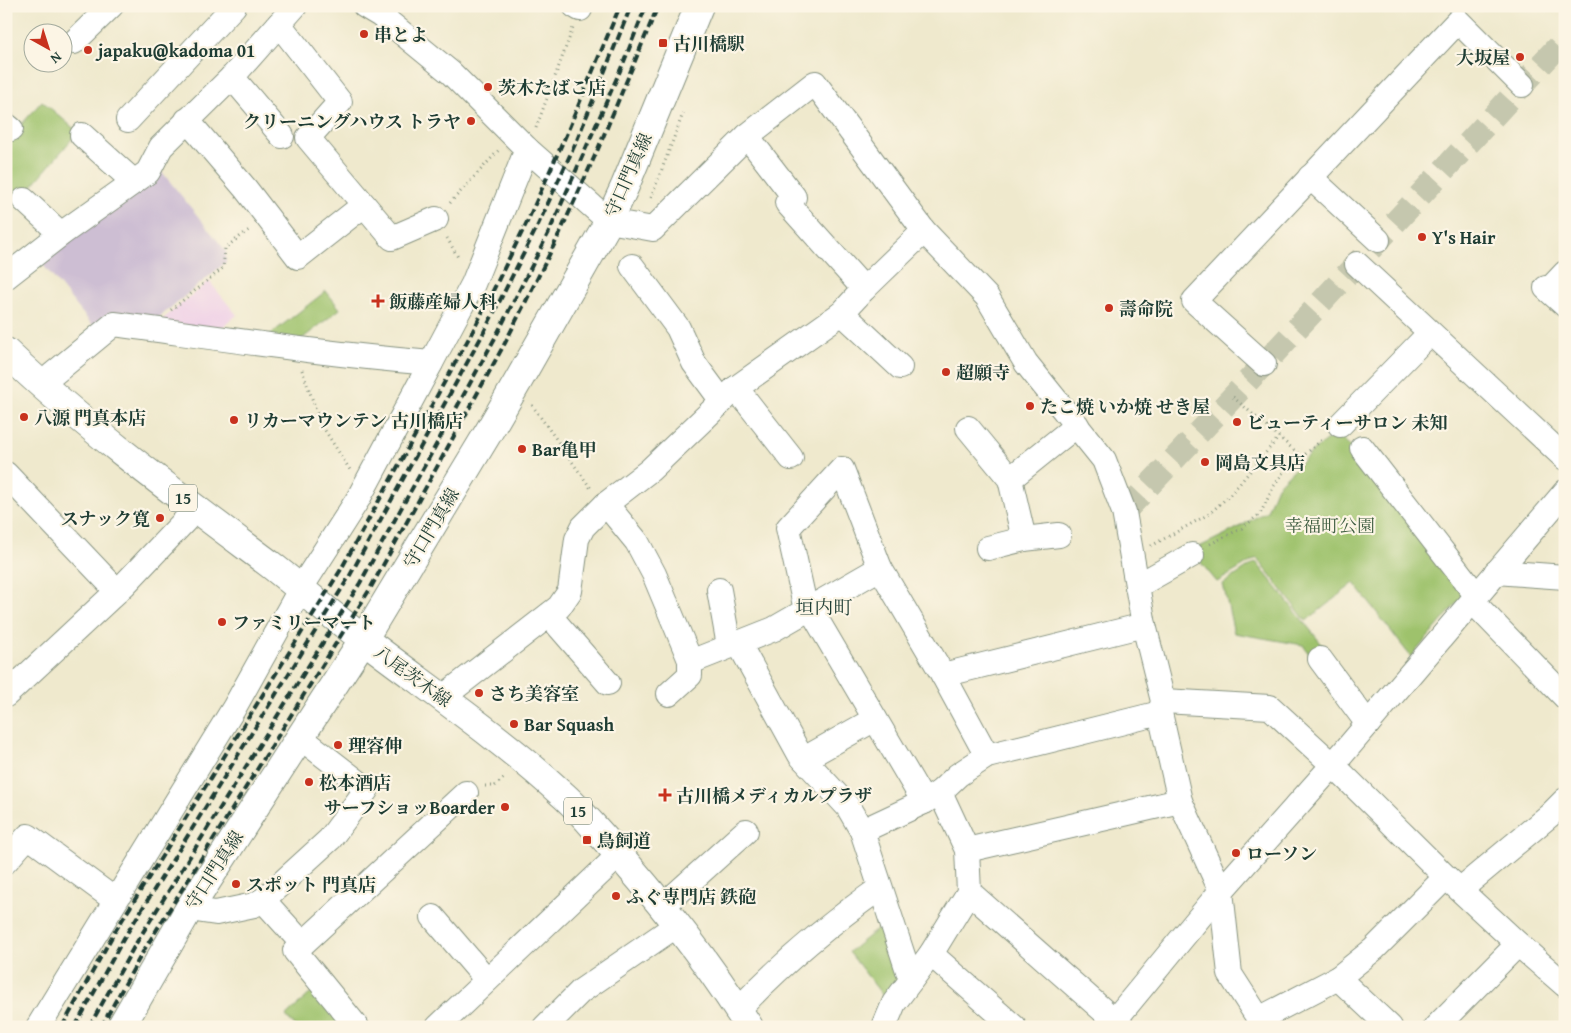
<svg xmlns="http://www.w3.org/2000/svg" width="1571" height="1033" viewBox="0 0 1571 1033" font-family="'Gentium Book Plus','Noto Serif JP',serif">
<rect width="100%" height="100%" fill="#fcf5e5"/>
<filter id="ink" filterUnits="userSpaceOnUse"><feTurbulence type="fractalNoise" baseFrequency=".02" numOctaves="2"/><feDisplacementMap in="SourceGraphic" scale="10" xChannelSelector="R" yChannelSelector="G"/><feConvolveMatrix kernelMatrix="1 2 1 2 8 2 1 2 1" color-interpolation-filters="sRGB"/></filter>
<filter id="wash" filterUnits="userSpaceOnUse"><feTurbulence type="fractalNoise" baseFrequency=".0096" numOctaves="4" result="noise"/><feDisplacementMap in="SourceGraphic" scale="20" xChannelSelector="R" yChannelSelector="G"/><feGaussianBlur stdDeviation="1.12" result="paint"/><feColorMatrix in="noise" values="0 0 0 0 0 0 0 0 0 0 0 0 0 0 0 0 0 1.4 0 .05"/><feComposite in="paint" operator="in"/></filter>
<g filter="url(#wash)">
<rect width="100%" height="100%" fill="#efe9cd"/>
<path fill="#efd0e7" d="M209,281l28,34 -19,16 -61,-7z"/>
<path fill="#cdbed3" d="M158,167l68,84v11l-75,62 -54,7 -58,-71z"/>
<g fill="#9ec26c" stroke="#5e8050">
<path d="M42,101l36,31 -58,68 -14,-12v-46z"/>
<path d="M326,291l14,18 -42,33 -31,-5z"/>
<path d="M1338,432l126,163 -53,62 -57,-74 -48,38 -49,-63 -40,24 -26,-31 41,-20 35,-20 10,-25 36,-35z"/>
<path d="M1256,562l68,85 -13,10 -8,-12 -69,-12 -11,-49z"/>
<path d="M887,921l20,60 -20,20 -38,-49z"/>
<path d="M314,990l33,37h-51l-10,-11z"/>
</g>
</g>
<g filter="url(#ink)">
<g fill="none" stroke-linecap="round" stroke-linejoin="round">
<path stroke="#c5c7ae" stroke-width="24" stroke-dasharray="24 12" stroke-linecap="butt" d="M1124,512l140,-148 301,-325"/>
<defs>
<g id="minor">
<path d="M365,6l15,9 71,58 76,76 82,72 44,8 94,-93 68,-53 109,148 63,66 39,66 78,97 20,52 20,113 19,76 -3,12 20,88 41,90 9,83 29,45 7,8"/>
<path d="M575,6l5,3"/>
<path d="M279,24l61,78 -32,36 84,100 44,-19"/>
<path d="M74,42l37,-36"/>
<path d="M232,77l50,59"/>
<path d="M128,120l106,-114"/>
<path d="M187,120l58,68 53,69 66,-52"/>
<path d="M6,125l5,4"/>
<path d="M82,135l52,47"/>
<path d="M747,136l47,61 -7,6 77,86"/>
<path d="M1310,177l68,63"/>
<path d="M24,200l37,34"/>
<path d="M1357,264l208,194"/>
<path d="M632,266l46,62 16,35 28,38"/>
<path d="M6,277l55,-43 87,-62 13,-25 72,-71 62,-70"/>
<path d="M1546,288l19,17"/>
<path d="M1549,290l16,-17"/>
<path d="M842,313l58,54"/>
<path d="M1264,364l-70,-63 264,-280 64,64"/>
<path d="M41,386l11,-11 62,-51c105,14 210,30 317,39l42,-79 54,-135"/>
<path d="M736,388l55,70"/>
<path d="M1340,425l90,-92"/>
<path d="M968,428l42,51 14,60"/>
<path d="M1362,448l115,148"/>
<path d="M6,474l111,117"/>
<path d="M1010,479l67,-54"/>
<path d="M606,504l31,38 17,32 36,86v15l-21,19"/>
<path d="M988,548l36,-9 35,-4"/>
<path d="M1496,572l69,5"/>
<path d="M1137,586l55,-31"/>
<path d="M719,590l10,56"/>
<path d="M1473,602l92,95"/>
<path d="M810,608l114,194"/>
<path d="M806,610l-18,-82 54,-59 38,99"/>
<path d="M549,615l59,68"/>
<path d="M738,642l62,113 48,52 14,24"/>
<path d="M1320,659l48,65"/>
<path d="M690,660l8,-1 76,-30 106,-61 63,107 44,81"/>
<path d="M943,675l201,-50"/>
<path d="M6,695l118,-110 72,-76"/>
<path d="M443,697l116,-90 11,-16 7,-52 6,-12 23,-23 44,-34 86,-82 106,-75 22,-24 60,-58"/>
<path d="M1163,701l107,6 63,58 113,112 72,67 47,41"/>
<path d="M804,759l71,-40"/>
<path d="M967,850l213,-49"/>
<path d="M6,861l22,-25 87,64"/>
<path d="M1461,889l89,-74 15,-15"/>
<path d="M969,892l145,128"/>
<path d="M263,900l39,43"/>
<path d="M663,906l83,-75"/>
<path d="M189,909l27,4 38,-8 9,-5 67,-61 37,-50 -66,-51"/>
<path d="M433,917l54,63"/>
<path d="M931,954l83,73"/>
<path d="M1338,978l52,49"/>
<path d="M911,980l-49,-149 62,-29 16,-10"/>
<path d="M738,1010c43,-46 91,-86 142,-122"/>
<path d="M1259,1019l79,-41 36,-29 72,-72"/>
<path d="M38,1027l196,-319 67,-120 57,-89 73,-136"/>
<path d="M357,1027l-62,-76 171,-158"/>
<path d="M438,1027l181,-172"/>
<path d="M545,1027l36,-36 96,-66"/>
<path d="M884,1027l10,-24 37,-49 38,-62 -2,-42 -27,-58 18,-17 29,-19 173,-43"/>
<path d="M1109,1027l112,-136 112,-126 232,-273"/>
<path d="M1436,1027l82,-83"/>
</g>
<g id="major">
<path d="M6,352c82,78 174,145 265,213 32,25 62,52 95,76 66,50 135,97 196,153 15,13 28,29 42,44 53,59 103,122 145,189"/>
<path d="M121,1027l68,-118 174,-269 125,-207 29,-50 92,-162 16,-35 74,-180"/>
</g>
</defs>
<use href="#minor" stroke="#879380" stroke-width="26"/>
<use href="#major" stroke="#879380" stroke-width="30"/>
<g stroke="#879380" stroke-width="3" stroke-dasharray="1 4" stroke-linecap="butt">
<path d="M536,128l37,-100"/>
<path d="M651,198l33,-87"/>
<path d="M450,203l49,-53"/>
<path d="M447,238l12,21"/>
<path d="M171,310l52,-42 2,-20 25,-19"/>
<path d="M302,370l19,54 29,46"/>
<path d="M1233,397l68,59"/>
<path d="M532,405l60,85"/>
<path d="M1210,544l32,-16 18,-14 14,-28 9,-13 40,-34"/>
<path d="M1151,546l58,-32 21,-19 49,-58"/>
<path d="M485,786h10l10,-9"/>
</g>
<use href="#minor" stroke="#fff" stroke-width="24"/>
<use href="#major" stroke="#fff" stroke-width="28"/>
<g stroke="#1f3d34" stroke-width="4" stroke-dasharray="8 4" stroke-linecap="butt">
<path d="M62,1027l52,-94 226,-362 135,-244 52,-105 39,-87 54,-129"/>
<path d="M75,1027l49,-89 225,-361 135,-245 53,-105 40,-87 54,-134"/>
<path d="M89,1027l46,-82 225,-362 135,-245 54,-106 74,-168 23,-58"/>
<path d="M101,1027l43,-77 226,-361 135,-246 53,-106 40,-88 60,-143"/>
</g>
</g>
</g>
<g fill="#c8321e" stroke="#fcf5e5" stroke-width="2">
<circle cx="364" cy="34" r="5"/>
<rect x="658" y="38" width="10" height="10" rx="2.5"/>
<circle cx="88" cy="50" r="5"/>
<circle cx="1520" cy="57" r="5"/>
<circle cx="488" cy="87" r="5"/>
<circle cx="471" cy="121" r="5"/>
<circle cx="1422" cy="237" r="5"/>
<path d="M375.5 293.5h5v5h5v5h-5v5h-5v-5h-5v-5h5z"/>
<circle cx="1109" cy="308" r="5"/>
<circle cx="946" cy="372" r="5"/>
<circle cx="1030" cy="406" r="5"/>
<circle cx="24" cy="417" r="5"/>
<circle cx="234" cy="420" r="5"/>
<circle cx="1237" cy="422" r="5"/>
<circle cx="522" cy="449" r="5"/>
<circle cx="1205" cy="462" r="5"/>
<circle cx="160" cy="518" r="5"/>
<circle cx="222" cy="622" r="5"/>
<circle cx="479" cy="693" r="5"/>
<circle cx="514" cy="724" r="5"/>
<circle cx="338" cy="745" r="5"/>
<circle cx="309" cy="782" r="5"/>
<path d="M662.5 787.5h5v5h5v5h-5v5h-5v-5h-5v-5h5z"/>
<circle cx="505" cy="807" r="5"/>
<rect x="582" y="835" width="10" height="10" rx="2.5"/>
<circle cx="1236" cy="853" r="5"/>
<circle cx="236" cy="884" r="5"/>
<circle cx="616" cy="896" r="5"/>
</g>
<g text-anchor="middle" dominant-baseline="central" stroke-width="4.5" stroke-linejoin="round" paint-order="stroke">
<g fill="#fcf5e5" stroke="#617469" stroke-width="1">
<rect x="169" y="484.5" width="28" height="27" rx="4"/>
<rect x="564" y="797.5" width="28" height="27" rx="4"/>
</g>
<g font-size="16" font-weight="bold" fill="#1f3d34">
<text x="183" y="498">15</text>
<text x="578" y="811">15</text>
</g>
<g font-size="18" font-weight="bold" fill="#1f3d34" stroke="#fcf5e5" text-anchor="start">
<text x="374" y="34">串とよ</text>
<text x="673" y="43">古川橋駅</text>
<text x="98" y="50">japaku@kadoma 01</text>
<text x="1510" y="57" text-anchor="end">大坂屋</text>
<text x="498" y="87">茨木たばこ店</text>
<text x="461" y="121" text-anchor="end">クリーニングハウス トラヤ</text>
<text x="1432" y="237">Y's Hair</text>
<text x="389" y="301">飯藤産婦人科</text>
<text x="1119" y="308">壽命院</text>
<text x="956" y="372">超願寺</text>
<text x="1040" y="406">たこ焼 いか焼 せき屋</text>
<text x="34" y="417">八源 門真本店</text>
<text x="244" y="420">リカーマウンテン 古川橋店</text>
<text x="1247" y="422">ビューティーサロン 未知</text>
<text x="532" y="449">Bar亀甲</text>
<text x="1215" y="462">岡島文具店</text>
<text x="150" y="518" text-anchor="end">スナック寛</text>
<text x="232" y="622">ファミリーマート</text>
<text x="489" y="693">さち美容室</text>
<text x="524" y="724">Bar Squash</text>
<text x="348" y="745">理容伸</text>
<text x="319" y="782">松本酒店</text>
<text x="676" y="795">古川橋メディカルプラザ</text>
<text x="495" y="807" text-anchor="end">サーフショッBoarder</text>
<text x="597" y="840">鳥飼道</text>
<text x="1246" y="853">ローソン</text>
<text x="246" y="884">スポット 門真店</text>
<text x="626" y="896">ふぐ専門店 鉄砲</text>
</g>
<g font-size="18" fill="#1f3d34" stroke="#fcf5e5">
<text transform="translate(628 175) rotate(-66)">守口門真線</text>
<text transform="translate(431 528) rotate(-59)">守口門真線</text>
<text transform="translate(413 676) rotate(36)">八尾茨木線</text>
<text transform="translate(214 870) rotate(-57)">守口門真線</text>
</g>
<g font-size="18" fill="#3f5e42" stroke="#fcf5e5">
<text x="1330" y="525">幸福町公園</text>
</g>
<g font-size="19" fill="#1f3d34" stroke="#fcf5e5">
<text x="824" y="607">垣内町</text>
</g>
</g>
<rect width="1571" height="1033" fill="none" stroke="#fcf5e5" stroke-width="25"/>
<g transform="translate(48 48) rotate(141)"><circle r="24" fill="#fcf5e5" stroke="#a4ab9e"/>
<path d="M0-4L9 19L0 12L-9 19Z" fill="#c8321e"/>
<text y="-8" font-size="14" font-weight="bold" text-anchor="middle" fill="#1f3d34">N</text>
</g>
</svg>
